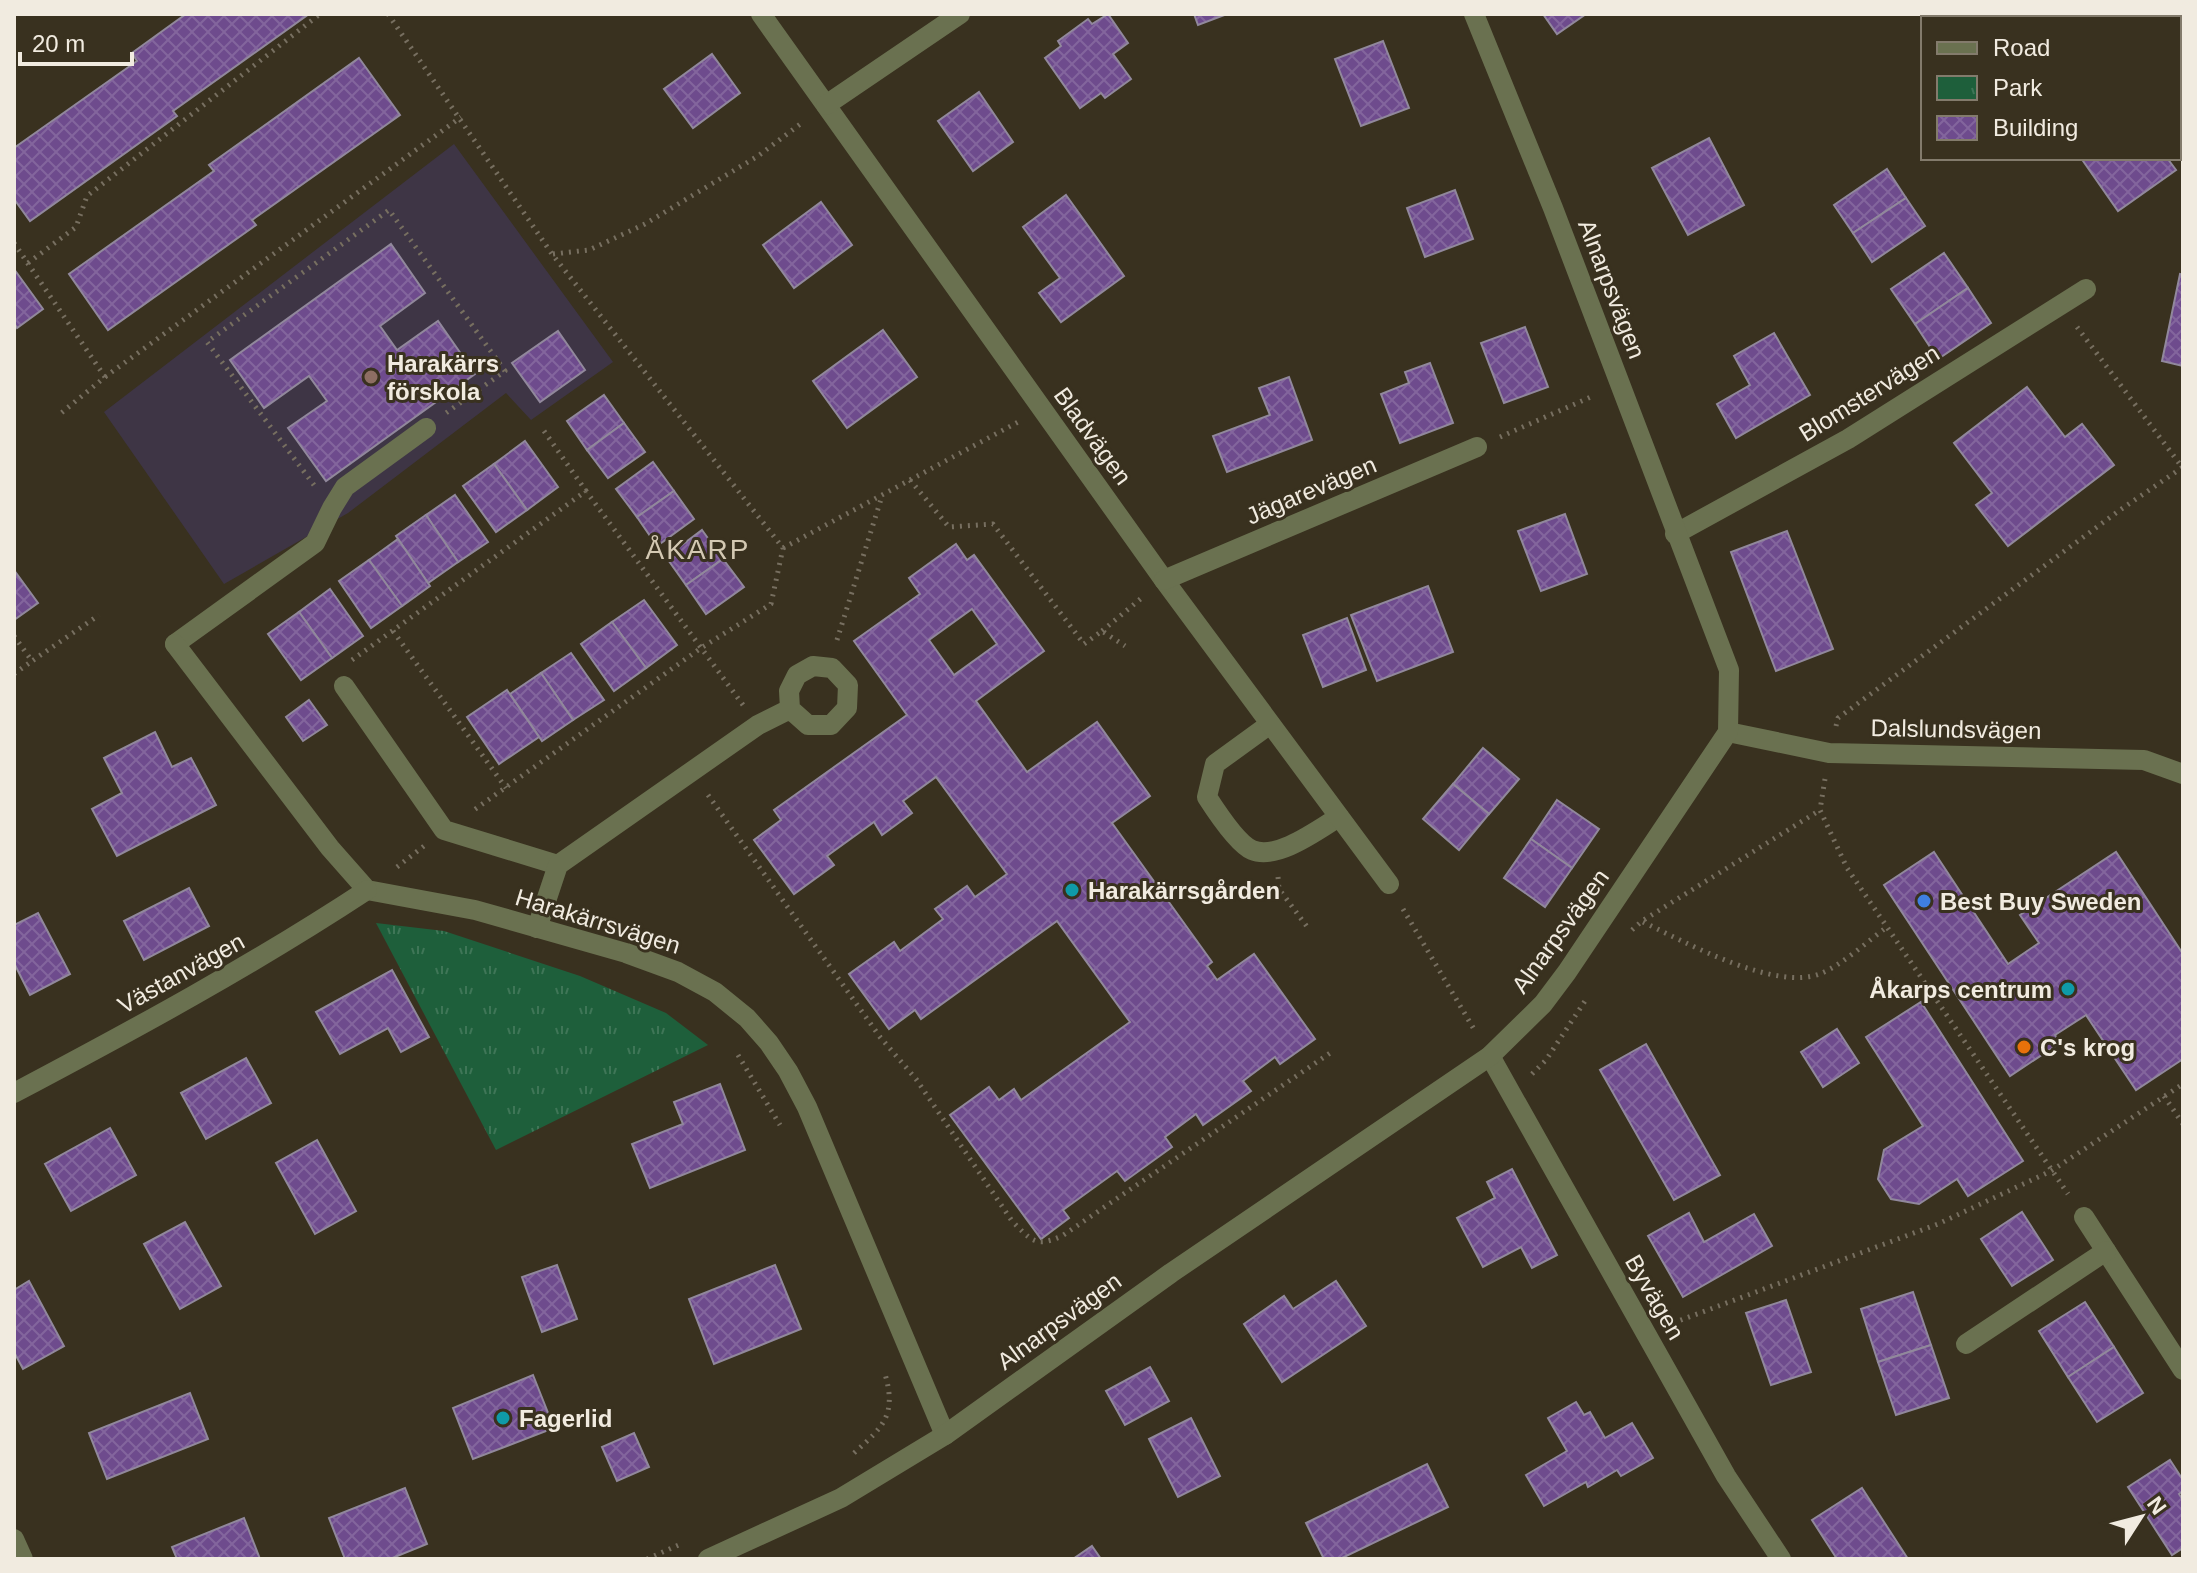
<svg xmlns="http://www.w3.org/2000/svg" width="2197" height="1573" viewBox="0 0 2197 1573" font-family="Arial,sans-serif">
<defs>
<pattern id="park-tufts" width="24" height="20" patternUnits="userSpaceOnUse" patternTransform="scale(2)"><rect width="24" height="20" fill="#1e5f3b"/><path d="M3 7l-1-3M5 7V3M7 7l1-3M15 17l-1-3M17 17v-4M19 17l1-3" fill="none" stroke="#3f7657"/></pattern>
<pattern id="building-cross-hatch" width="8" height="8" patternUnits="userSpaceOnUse" patternTransform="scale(2)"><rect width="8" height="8" fill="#6e4b8d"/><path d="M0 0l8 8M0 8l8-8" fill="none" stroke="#83659d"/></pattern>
</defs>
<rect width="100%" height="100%" fill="#39311f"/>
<path fill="#3e3545" d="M454,144l159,218 -82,58 -25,-27 -158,120 -124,71 -120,-172z"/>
<path fill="url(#park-tufts)" d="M376,923l68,8 136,45 86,37 42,32 -212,105z"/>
<g fill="url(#building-cross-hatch)" stroke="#91889c" stroke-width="2" fill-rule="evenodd">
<path d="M186,14h123l-136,97 4,5 -147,105 -16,-22v-51l123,-87 -5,-8z"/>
<path d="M1108,14l20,29 -15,11 18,25 -26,19 -4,-5 -21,15 -35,-50 16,-12 -3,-5 30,-22 4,5z"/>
<path d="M1194,14h33l-29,11z"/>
<path d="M1543,14h43l-29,20z"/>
<path d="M1383,41l26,67 -48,18 -26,-67z"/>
<path d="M712,54l28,39 -47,35 -29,-39z"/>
<path d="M359,58l41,57 -148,105 4,5 -148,105 -39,-56 145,-103 -5,-6z"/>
<path d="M979,92l34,50 -40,29 -35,-50z"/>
<path d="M1709,138l35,67 -56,30 -36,-67z"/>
<path d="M2081,158h86l9,12 -58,41z"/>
<path d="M1887,169l19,29 -53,35 -19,-28z"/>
<path d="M1455,190l18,49 -48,18 -18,-49z"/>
<path d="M1066,195l58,81 -63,46 -22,-29 21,-15 -37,-51z"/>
<path d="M1906,198l19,28 -53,36 -19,-29z"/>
<path d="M821,202l31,43 -58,43 -31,-43z"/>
<path d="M391,244l34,49 -45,33 17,24 41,-29 37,53 -149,107 -38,-53 39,-27 -18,-25 -45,32 -34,-48z"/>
<path d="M1944,253l24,35 -53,36 -24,-35z"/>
<path d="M14,269l29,40 -26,19 -3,-5z"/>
<path d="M2180,274l3,1v91l-21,-5z"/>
<path d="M1968,288l23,35 -53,36 -23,-35z"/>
<path d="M1525,327l23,60 -44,16 -23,-60z"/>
<path d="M883,330l34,47 -70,51 -34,-47z"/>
<path d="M558,331l27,39 -45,32 -28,-39z"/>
<path d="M1774,333l36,62 -74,43 -19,-34 33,-19 -16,-29z"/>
<path d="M1430,363l23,60 -53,20 -19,-49 28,-11 -4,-11z"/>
<path d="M1289,377l23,63 -85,32 -14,-36 57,-21 -11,-27z"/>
<path d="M2027,387l38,50 17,-13 32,41 -106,81 -32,-41 16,-12 -38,-50z"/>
<path d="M604,395l20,28 -37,27 -20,-29z"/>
<path d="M624,423l21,29 -37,26 -21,-28z"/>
<path d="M525,441l33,46 -31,23 -33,-46z"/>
<path d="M653,462l21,29 -37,26 -21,-28z"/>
<path d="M494,464l33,46 -31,22 -33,-46z"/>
<path d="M674,491l20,28 -37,27 -20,-29z"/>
<path d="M455,495l33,47 -30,20 -32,-47z"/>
<path d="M1565,514l22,60 -46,17 -23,-60z"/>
<path d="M426,515l32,47 -30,21 -32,-47z"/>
<path d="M702,530l21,29 -37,26 -20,-28z"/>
<path d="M1787,531l46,118 -57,22 -45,-119z"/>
<path d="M398,539l32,47 -28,20 -33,-46z"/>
<path d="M956,544l11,16 7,-5 70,96 -68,50 51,71 70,-50 53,74 -38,27 100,139 -5,4 10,14 37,-26 61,85 -35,25 -5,-7 -32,24 8,10 -48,34 -7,-11 -31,23 7,10 -47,34 -8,-10 -54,39 6,8 -28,21 -91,-124 39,-28 10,13 15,-11 7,11 109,-78 -73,-101 -136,98 -6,-9 -26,19 -40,-55 45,-32 6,9 43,-32 -8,-10 32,-23 8,11 32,-23 -71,-97 -33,24 9,12 -30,22 -8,-13 -47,34 7,9 -40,29 -40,-54 27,-20 -7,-10 133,-95 -53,-74 66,-47 -11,-16zM972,609l25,35 -43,31 -25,-35z"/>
<path d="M723,559l21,28 -38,27 -20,-29z"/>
<path d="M369,560l33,46 -31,22 -32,-47z"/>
<path d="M14,570l24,33 -24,17z"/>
<path d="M1428,586l25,66 -76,29 -26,-66z"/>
<path d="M330,589l33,47 -31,22 -33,-46z"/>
<path d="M644,600l33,45 -31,23 -34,-46z"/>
<path d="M299,612l33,46 -31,22 -33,-46z"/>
<path d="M1347,618l19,52 -43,17 -20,-52z"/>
<path d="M612,622l34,46 -32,23 -33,-47z"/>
<path d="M571,653l33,47 -31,20 -32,-47z"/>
<path d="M541,673l32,47 -31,21 -32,-47z"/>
<path d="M507,690l32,47 -40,27 -32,-47z"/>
<path d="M309,700l18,25 -24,16 -17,-24z"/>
<path d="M155,732l17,35 19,-9 25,47 -99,51 -25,-47 30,-16 -18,-35z"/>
<path d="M1483,748l36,31 -30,35 -36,-30z"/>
<path d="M1453,784l36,30 -30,36 -36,-31z"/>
<path d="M1557,800l42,29 -27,39 -41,-29z"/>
<path d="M1531,839l41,29 -27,39 -41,-29z"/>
<path d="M1934,852l74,112 31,-21 -19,-28 96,-63 67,102v105l-47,31 -50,-75 -31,20 5,8 -50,33 -126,-191z"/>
<path d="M189,888l20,38 -65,34 -20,-39z"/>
<path d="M38,913l32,61 -40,21 -16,-32v-38z"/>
<path d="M392,970l37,67 -28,15 -13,-24 -48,26 -24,-42z"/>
<path d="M1921,1002l102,159 -55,35 -11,-17 -38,25 -28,-5 -13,-20 6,-29 39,-24 -57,-89z"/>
<path d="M1837,1029l22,34 -36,24 -22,-35z"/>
<path d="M1646,1044l74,131 -46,25 -74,-130z"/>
<path d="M246,1058l25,45 -65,36 -25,-46z"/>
<path d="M720,1084l25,66 -95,38 -18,-44 51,-20 -9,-22z"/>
<path d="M110,1128l26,47 -65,36 -26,-47z"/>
<path d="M317,1140l39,71 -41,23 -39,-71z"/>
<path d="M1512,1169l45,86 -25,13 -11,-21 -38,20 -26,-49 38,-20 -8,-16z"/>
<path d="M2022,1212l31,48 -41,26 -31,-47z"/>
<path d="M1689,1213l15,29 50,-28 18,32 -89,51 -35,-61z"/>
<path d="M185,1222l36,64 -41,23 -36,-65z"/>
<path d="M557,1265l20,54 -35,13 -20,-55z"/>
<path d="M775,1265l26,64 -87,35 -25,-65z"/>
<path d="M29,1281l35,65 -41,23 -9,-17v-62z"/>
<path d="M1336,1281l30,45 -84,56 -38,-58 40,-28 9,13z"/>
<path d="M1913,1292l18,53 -53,17 -17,-53z"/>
<path d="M1786,1300l25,72 -40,13 -25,-72z"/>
<path d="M2085,1302l29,45 -46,30 -29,-46z"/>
<path d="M1931,1345l18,53 -53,17 -18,-53z"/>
<path d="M2114,1347l29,46 -46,29 -29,-45z"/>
<path d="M1150,1367l19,34 -44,24 -19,-34z"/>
<path d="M533,1375l21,53 -81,31 -20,-51z"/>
<path d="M190,1393l18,46 -101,40 -18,-46z"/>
<path d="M1576,1402l8,13 6,-3 15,26 27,-15 21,35 -32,18 -4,-6 -29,17 -2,-5 -42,24 -18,-31 41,-24 -19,-33z"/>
<path d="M1191,1418l29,58 -42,21 -29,-58z"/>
<path d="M634,1433l15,34 -32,14 -15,-34z"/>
<path d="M2170,1460l13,20v11l-4,3 4,6v48l-11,7 -44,-68z"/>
<path d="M1427,1464l21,43 -108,52h-16l-18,-36z"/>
<path d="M405,1488l22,56 -37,15h-45l-16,-41z"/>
<path d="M1862,1488l46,71h-71l-25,-39z"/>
<path d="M244,1518l16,41h-83l-5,-12z"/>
<path d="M1092,1546l9,13h-28z"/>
</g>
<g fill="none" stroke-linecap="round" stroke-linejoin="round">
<g stroke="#776f60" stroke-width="5" stroke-dasharray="2 6" stroke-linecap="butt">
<path d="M388,14l164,240 231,294 -12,56 -70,44 -227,162"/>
<path d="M2164,14l1,4"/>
<path d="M2179,40l4,5"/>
<path d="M14,243l91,134 -45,37"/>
<path d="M553,254l36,-4 56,-26 113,-68 45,-34"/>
<path d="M28,263l48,-36 11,-31 233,-182"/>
<path d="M2077,327l105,140"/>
<path d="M105,377l356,-260"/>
<path d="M544,431l42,60"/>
<path d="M1500,437l93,-41"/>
<path d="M910,480l39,47 44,-3 91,120 18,-13 23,15"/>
<path d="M314,485l-107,-143 182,-132 116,161 -59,42"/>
<path d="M783,548l237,-127"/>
<path d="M393,631l113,157"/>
<path d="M1102,631l42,-35"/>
<path d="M14,636l18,25 67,-46"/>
<path d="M837,640l45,-144"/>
<path d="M352,660l234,-169 157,214"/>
<path d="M14,674l18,-13"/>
<path d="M1836,726l2,-8 282,-208 63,-43"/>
<path d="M1825,779l-5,31 27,58 221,326"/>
<path d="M708,795l172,242 36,42 96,142c19,19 23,27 50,15l271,-185"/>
<path d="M397,867l27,-21"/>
<path d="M1278,877l1,12 29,39"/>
<path d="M1403,909l72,122"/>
<path d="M1643,922c42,20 134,71 179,51 21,-9 46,-32 65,-46"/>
<path d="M1632,930l10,-9 178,-111"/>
<path d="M738,1055l42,70"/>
<path d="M1532,1074l14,-14 39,-59"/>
<path d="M2164,1096l19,28"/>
<path d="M1673,1323l265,-99 113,-53 132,-87"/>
<path d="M854,1453c29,-26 43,-38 31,-79"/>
<path d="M647,1559l36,-16"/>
</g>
<g stroke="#6a7150" stroke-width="20">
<path d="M175,644l140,-101 17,-35 13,-21 81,-59"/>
<path d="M344,686l100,144 114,35"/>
<path d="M1270,724l-55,40 -8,33c9,14 31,47 45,53 25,11 67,-21 87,-33"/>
<path d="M537,928l21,-63 200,-140 32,-16 -1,-18 8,-16 16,-9 19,2 16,17 -1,23 -16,17h-23l-18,-16"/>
</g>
<g stroke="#6a7150" stroke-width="20">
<path d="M761,14l403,566 225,304"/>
<path d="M826,105l134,-91"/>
<path d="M1675,534l173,-95 238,-150"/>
<path d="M1164,580l313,-133"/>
<path d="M175,644l155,204 37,42 108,20 151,43 52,19 37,20 32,26 22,25 19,28 19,36 138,328"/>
<path d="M1728,732l101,21 315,7 39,14"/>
<path d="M1490,1056l236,420 55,83"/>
<path d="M14,1093c121,-64 239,-128 353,-203"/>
<path d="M2084,1217l99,153"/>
<path d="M1966,1344l140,-93"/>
<path d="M14,1539l9,20"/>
</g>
<path stroke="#6a7150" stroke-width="20" d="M708,1559l133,-61 104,-63 226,-162 319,-217 53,-52 24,-32 161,-240 1,-62 -176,-462 -79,-194"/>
</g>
<circle fill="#8d6e63" stroke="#39311f" stroke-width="3" cx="371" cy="377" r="8"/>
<g fill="#0f9aa8" stroke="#39311f" stroke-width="3">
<circle cx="1072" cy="890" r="8"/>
<circle cx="2068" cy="989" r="8"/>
<circle cx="503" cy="1418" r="8"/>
</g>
<circle fill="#3f7fe0" stroke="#39311f" stroke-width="3" cx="1924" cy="901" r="8"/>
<circle fill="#e8710a" stroke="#39311f" stroke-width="3" cx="2024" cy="1047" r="8"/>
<g text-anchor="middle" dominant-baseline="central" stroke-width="6" stroke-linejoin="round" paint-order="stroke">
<g font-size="24" fill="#f1ebe0" stroke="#39311f">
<text transform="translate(1612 289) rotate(69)">Alnarpsvägen</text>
<text transform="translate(1869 393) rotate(-32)">Blomstervägen</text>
<text transform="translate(1093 436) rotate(54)">Bladvägen</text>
<text transform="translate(1311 490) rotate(-23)">Jägarevägen</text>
<text transform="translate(1956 729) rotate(1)">Dalslundsvägen</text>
<text transform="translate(598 921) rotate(17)">Harakärrsvägen</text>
<text transform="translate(1560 931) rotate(-54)">Alnarpsvägen</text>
<text transform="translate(181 973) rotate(-29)">Västanvägen</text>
<text transform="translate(1655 1297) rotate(60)">Byvägen</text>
<text transform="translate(1059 1321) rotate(-36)">Alnarpsvägen</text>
</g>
<g font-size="24" font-weight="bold" fill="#f1ebe0" stroke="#39311f" text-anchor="start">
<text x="387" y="363">Harakärrs<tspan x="387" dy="28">förskola</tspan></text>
<text x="1088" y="890">Harakärrsgården</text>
<text x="1940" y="901">Best Buy Sweden</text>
<text x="2052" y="989" text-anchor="end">Åkarps centrum</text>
<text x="2040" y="1047">C's krog</text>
<text x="519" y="1418">Fagerlid</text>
</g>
<g font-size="28" letter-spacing="2" fill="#d4c9b3" stroke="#39311f">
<text x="698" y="549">ÅKARP</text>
</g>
</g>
<rect width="2197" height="1573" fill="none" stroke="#f1ebe0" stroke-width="32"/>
<rect x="1921" y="16" width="260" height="144" fill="#39311f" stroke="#837b6c" stroke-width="2"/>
<rect x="1937" y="42" width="40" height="12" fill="#6a7150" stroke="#837b6c" stroke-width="2"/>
<text x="1993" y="56" font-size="24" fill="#f1ebe0">Road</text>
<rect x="1937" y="76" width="40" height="24" fill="url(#park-tufts)" stroke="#837b6c" stroke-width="2"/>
<text x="1993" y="96" font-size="24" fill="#f1ebe0">Park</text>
<rect x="1937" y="116" width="40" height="24" fill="url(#building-cross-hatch)" stroke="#837b6c" stroke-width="2"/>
<text x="1993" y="136" font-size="24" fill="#f1ebe0">Building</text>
<g transform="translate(2141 1517) rotate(54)" stroke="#39311f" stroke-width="6" paint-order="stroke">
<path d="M0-6L14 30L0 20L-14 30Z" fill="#f1ebe0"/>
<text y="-12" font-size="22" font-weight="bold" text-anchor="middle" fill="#f1ebe0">N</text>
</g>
<path d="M20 52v12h112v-12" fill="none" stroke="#f1ebe0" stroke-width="4"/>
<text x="32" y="52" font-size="24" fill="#f1ebe0" stroke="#39311f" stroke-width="6" paint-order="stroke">20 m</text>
</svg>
